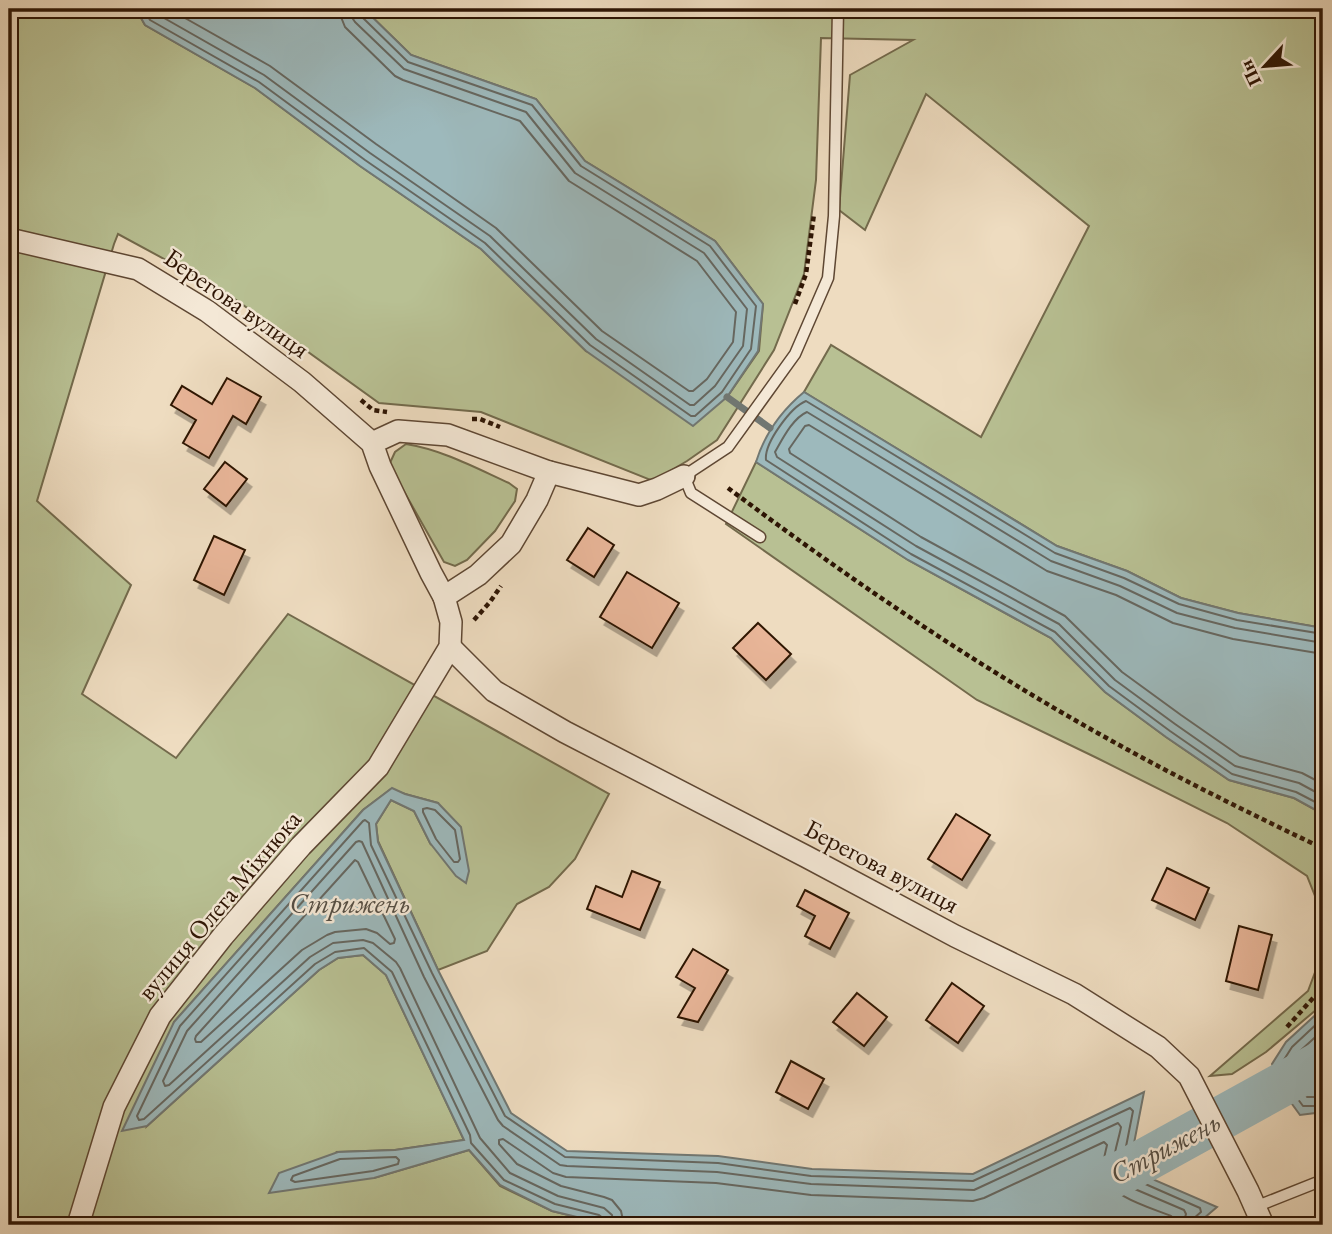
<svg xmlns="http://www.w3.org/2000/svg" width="1332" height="1234" viewBox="0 0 1332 1234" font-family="'EB Garamond',serif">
<defs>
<filter id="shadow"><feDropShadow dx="4.5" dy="8" stdDeviation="0" flood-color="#0004"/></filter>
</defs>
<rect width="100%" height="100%" fill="#eedcc0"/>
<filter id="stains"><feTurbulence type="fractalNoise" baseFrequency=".00286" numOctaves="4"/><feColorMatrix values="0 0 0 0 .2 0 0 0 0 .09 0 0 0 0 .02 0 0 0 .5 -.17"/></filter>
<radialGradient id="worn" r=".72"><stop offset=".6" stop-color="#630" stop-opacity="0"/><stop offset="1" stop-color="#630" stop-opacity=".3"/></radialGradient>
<g fill="#b8c093" stroke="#736a4c" stroke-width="2">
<path d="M9,9h127l9,16 110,63 105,78 121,83 105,102 141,46 32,-46 4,-47 -48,-63 -130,-80 -49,-62 -125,-44 -47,-46h959v619l-85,-15 -57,-15 -54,-27 -70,-25 -253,-154 27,-47 150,92 108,-211 -163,-132 -61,136 -26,-20 11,-135 63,-35 -92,-2 -5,142 -12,94 -30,76 -57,90 -30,21 -34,20 -172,-69 -102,-9 -154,-111 -107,-58 -4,10 -77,257 94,84 -49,109 94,64 112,-144 321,180 -34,65 -26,28 -32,17 -30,47 -49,19 -60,-129 -2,-17 15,-24 23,11 16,32 8,-40 -33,-9 -14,-5 -28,21 -189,212 -27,104 172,-156 19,-12 25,-3 23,20 78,165 -69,10 -57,2 36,26 95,-28 31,36 52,25 58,14h-601z"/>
<path d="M406,444c37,6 70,24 103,39l8,6 -2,12 -20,30 -28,29 -12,6 -11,-4 -55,-97 6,-13z"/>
<path d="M756,462l152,98 143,78 54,54 61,45 63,43 65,18 29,16v102l-16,-40 -80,-53 -130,-65 -120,-58 -251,-176z"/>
<path d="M1323,951v53l-57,48 -34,22 -22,2 98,-85z"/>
</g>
<g fill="#9db9bc" stroke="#717772" stroke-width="2">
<path d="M136,9h228l47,46 125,44 49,62 130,80 48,63 -5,47 -31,46 -34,29 -107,-75 -105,-102 -121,-83 -105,-78 -110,-63z"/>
<path d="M804,392l253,154 70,25 54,27 57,15 85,15v186l-29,-16 -65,-18 -63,-43 -61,-45 -54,-54 -143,-78 -152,-98c9,-29 25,-51 48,-70z"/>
<path d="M392,788l13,6 33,9 23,24 8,44 -3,12 -10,-7 -26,-33 -16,-32 -23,-11 -15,24 2,18 60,128 73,143 56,38 151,5 94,13 161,5 171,-82 -15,77 88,38 -21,18h-586l-58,-14 -52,-26 -31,-35 -95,28 -105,15 10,-20 59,-21 57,-2 69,-10 -78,-165 -23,-20 -25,3 -19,12 -172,156 -25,5 52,-109 189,-212z"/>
<path d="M1323,1008v104l-23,3 -21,-29 -7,-22 14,-22z"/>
</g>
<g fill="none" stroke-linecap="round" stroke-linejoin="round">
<g stroke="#666760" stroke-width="2">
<path d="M144,9l6,11 109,62 106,78 120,83 105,102 101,71h4l27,-24 29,-43 5,-43 -46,-60 -129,-80 -49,-61 -124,-43 -47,-46 -2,-7"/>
<path d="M154,9l3,5 107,61 106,78 120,83 106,103 94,66h4l21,-19 28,-40 4,-37 -43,-56 -129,-80 -49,-61 -122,-43 -49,-47 -4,-6 -1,-7"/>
<path d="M169,9l101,57 106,78 120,84 106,103 87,60h4l14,-12 26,-37 3,-30 -39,-51 -128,-80 -49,-60 -117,-41 -8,-4 -50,-49 -4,-10 -1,-8"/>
<path d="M1323,634l-86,-14 -58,-16 -55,-26 -69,-25 -249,-152c-15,6 -42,42 -40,59l145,94 144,78 54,54 61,45 62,43 64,18 27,14"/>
<path d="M1323,643l-88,-15 -58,-15 -57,-27 -69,-25 -244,-149c-14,6 -24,26 -32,40l2,5 139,89 143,78 56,56 60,44 60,42 64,17 24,13"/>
<path d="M1323,654l-90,-15 -60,-16 -57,-28 -69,-24 -238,-146 -4,1 -16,23 1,4 131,84 144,79 57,56 59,43 59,41 62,17 21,11"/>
<path d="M427,808l8,2 20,20 5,29 -2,3h-4l-18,-23 -13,-27v-3z"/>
<path d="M355,860l3,2 37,77 -1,4 -4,1 -13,-11 -11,-4 -31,3 -8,3 -25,15 -101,92h-5l-1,-3 1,-3z"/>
<path d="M1323,1018l-31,29 -12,19 6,17 17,23h20"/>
<path d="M1323,1030l-24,22 -9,15 4,12 13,18h16"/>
<path d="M396,1157l3,3 -1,4 -25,7 -78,11 -4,-2 2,-4 47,-17z"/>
<path d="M605,1225l-1,-6 -5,-4 -44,-11 -51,-24 -33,-37 -1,-8 -78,-163 -28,-24 -29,4 -20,12 -171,155 -5,1 -2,-4 43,-90 183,-205 2,-1 4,3 2,22 61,128 73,143 60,41 153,6 93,13 162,5 157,-73 3,3 -11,56 1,5 4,4 73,32 1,4 -8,7 -1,6"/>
<path d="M613,1225l-1,-10 -8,-7 -46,-12 -48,-23 -30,-35 -80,-170 -4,-6 -23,-19 -10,-3 -30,3 -23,14 -141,128 -4,1 -2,-5 24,-50 169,-189 3,-1 3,1 62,135 74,143 5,6 57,39 7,1 150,6 94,12 163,6 144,-67 3,4c-3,18 -16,44 2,57l61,26 2,4 -3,11"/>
<path d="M624,1225l-3,-14 -9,-11 -8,-3 -43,-11 -44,-22 -18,-20v-4l4,-1 50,34 13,4 150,6 95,12 162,6 11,-3 120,-56 3,3c-2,9 -5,19 -4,28 4,23 49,35 68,43l2,2v7"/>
</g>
<path stroke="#717772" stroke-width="7" d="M727,397l43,31"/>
<path stroke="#9db9bc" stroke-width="44" d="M1003,1225l126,-56 194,-107"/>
</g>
<g fill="#e8b598" stroke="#2e1504" stroke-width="2" filter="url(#shadow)">
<path d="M227,378l34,19 -15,27 -13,-8 -24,42 -26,-15 13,-23 -25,-15 11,-19 30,18z"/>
<path d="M225,462l22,17 -21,27 -22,-17z"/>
<path d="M588,528l26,17 -20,32 -27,-17z"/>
<path d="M214,536l31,14 -21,45 -30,-15z"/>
<path d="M627,572l52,31 -27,45 -52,-31z"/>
<path d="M758,623l33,31 -25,26 -33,-32z"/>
<path d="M956,814l34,21 -28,45 -34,-21z"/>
<path d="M1167,868l42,20 -14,32 -43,-20z"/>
<path d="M632,871l28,11 -20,48 -53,-21 9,-23 26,11z"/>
<path d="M805,890l44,23 -19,36 -25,-13 10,-20 -18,-10z"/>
<path d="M1239,926l33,9 -14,55 -32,-9z"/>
<path d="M693,949l35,21 -30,52 -20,-5 17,-29 -19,-11z"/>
<path d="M952,983l32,23 -26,37 -32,-23z"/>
<path d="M857,993l30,24 -23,29 -31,-24z"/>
<path d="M791,1061l33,18 -16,30 -32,-17z"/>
</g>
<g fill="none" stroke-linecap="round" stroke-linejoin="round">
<defs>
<g id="service">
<path d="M760,537l-69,-44 -7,-17 44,-29 67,-93 33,-76 6,-62 4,-207"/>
<path d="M1255,1207l68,-27"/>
</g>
<g id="minor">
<path d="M9,239l129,30 69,42 95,71 70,61 8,23 51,107 13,24 34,-22 33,-31 26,-44 12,-28 -101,-37 -50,-4 -26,12"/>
<path d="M549,472l90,23 18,-6 27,-13"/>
<path d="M450,647l44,44 71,41 242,125 148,79 119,58 84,53 31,29 59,115 15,34"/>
<path d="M78,1225l36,-118 46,-91 63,-80 78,-90 77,-79 72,-120 1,-25 -7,-25"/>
</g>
</defs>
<use href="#service" stroke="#5e4733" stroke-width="13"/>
<use href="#minor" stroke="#5e4733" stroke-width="24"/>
<g stroke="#2e1504" stroke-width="4.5" stroke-dasharray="5 3.5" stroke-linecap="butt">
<path d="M795,304l11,-30 8,-60"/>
<path d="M361,400l12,10 14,2"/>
<path d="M472,419h8l20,8"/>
<path d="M728,488c120,90 244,175 375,248 71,40 144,76 217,111l3,3"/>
<path d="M474,620l16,-18 11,-16"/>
<path d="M1287,1027l36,-40"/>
</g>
<use href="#service" stroke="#f4e8d6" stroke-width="10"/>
<use href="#minor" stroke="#f4e8d6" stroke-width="21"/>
</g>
<g text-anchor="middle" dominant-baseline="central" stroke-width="5" stroke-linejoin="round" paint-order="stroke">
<g font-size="26" fill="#2e1504" stroke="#f4e8d6">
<text transform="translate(237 303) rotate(35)">Берегова вулиця</text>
<text transform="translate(882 866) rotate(28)">Берегова вулиця</text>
<text transform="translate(219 905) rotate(-50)">вулиця Олега Міхнюка</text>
</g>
<g font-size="28" font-style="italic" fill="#554e44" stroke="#f4e8d6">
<text x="350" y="903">Стрижень</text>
<text transform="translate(1165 1147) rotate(-28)">Стрижень</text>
</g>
</g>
<rect width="1332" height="1234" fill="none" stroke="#eedcc0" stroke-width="35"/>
<rect x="10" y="10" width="1311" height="1213" fill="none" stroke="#2e1504" stroke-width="3.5"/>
<rect x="18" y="18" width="1297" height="1199" fill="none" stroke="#2e1504" stroke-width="2"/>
<g transform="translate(1265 66) rotate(244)" stroke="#f4e8d6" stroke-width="5" paint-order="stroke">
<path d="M0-5L12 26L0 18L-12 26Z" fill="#2e1504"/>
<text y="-10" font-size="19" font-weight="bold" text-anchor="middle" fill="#2e1504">Пн</text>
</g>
<rect width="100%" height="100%" filter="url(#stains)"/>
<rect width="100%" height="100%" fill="url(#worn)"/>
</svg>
